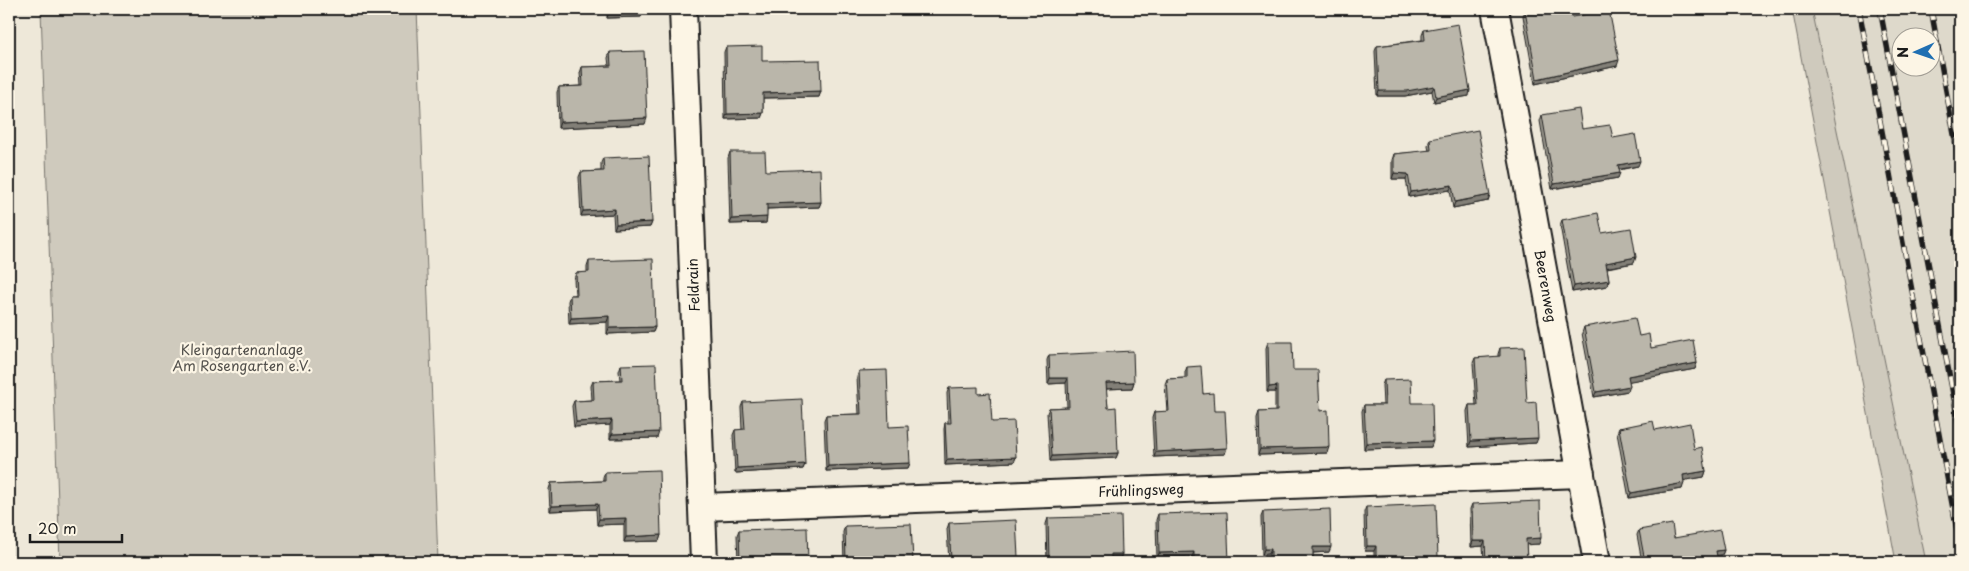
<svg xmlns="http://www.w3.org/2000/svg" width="1969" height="571" viewBox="0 0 1969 571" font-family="'Playpen Sans',sans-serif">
<rect width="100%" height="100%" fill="#eee8d9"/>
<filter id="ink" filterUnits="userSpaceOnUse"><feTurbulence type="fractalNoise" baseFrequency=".02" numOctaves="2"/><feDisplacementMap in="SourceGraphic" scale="10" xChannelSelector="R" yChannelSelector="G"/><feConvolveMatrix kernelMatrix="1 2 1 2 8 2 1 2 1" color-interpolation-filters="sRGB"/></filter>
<g filter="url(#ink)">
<path fill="#ded9cb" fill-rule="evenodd" d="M1812,9h144l4,25v528h-34zM1902,38h30v30h-30z"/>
<g fill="#cfcabd" stroke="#76736c">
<path d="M41,9h376l21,553h-378z"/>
<path d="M1792,9h20l114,553h-30z"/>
</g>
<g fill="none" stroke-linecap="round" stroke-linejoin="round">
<defs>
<g id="street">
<path d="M683,9l21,553"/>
<path d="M1495,9l102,553"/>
<path d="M702,507l879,-33"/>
</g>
</defs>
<use href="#street" stroke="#1c1c1c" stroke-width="30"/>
<use href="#street" stroke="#fcf5e5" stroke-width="26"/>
<defs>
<g id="rail">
<path d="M1859,9l101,537"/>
<path d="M1880,9l80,422"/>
<path d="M1931,9l29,158"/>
</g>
</defs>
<use href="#rail" stroke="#1c1c1c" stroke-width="5.5"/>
<use href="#rail" stroke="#fcf5e5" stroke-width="4" stroke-dasharray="11" stroke-linecap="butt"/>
</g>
<g fill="#a09d92" stroke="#1c1c1c">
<path d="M607,9h36l-2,8 -34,1z"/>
<path d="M1525,11l92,55 -82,18 -12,-68z"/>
<path d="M1424,30l45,66 -35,6 -2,-11 -27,5h-28l-2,-45 2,-5 45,-6v-5z"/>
<path d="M726,47l36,14 59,30 -2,6 -56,1v15l-2,5 -36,1 -1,-67z"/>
<path d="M610,52l35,72 -87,4 -1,-36 2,-5 22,-1 -1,-13 2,-6 27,-1 -1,-8z"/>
<path d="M1542,115l40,14 31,9 25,28 -19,4 -1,8 -66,11 -12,-68z"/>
<path d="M1430,139l58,62 -35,7 -3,-18 -41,7 -3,-18h-14v-19l2,-6 35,-3 -1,-6z"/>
<path d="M730,152l36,19 55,31 -2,5 -52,2 -1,14 -36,1 -2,-66z"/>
<path d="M603,158l49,64 -2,5 -36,2 -1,-15 -32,2 -2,-39 2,-5 20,-1v-8z"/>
<path d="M1562,220l40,13 32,30 -27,5 2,12 -2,6 -35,6 -12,-67z"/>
<path d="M589,261l66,66 -2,5 -46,2v-12l-38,2 -1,-23 2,-6h5l-1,-16 2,-6h11v-6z"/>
<path d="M1584,327l55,9 12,12 46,15 -2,6 -66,12 -1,10 -34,6 -12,-64z"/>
<path d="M1268,342l25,28 27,41 7,42 -69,2 -1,-37 2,-6h16v-20h-8l-1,-44z"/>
<path d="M1500,348l27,55 9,40 -67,4 -2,-36 2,-6h7l-3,-42 2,-5 23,-1v-3z"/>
<path d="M1049,355l85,27 -2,6 -26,1 2,19 10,45 -2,5 -66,3 -3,-48 2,-5 18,-1 -1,-24 -18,1 -1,-24z"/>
<path d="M621,365l36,73 -47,1v-14l-36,2 -2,-21 2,-5 18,-1 -1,-14 2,-5 27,-1 -1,-9z"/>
<path d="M1187,367l27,44 11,43 -71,3 -2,-39 2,-6h13l-2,-28 2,-5 18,-1v-6z"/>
<path d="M859,371l30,56 21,36 -2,5 -82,3 -2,-51 2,-5 33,-1 -2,-37z"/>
<path d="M1384,380l28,23 19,44 -67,2 -2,-38 2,-6h19l-1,-20z"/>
<path d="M949,388l29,6 14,28 24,35 -2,5 -69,3 -1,-36 1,-6h3l-1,-30z"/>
<path d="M743,402l62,62 -2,5 -68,4 -2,-38 2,-5h7l-1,-23z"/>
<path d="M1619,428l36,2 39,19 12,22 -2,6 -20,3 -2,9 -53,9 -12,-65z"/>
<path d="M605,472l56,63 -2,6 -35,1v-18l-27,1 -1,-16 -46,2 -1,-22 2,-6 52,-2v-4z"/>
<path d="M1472,504l67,40h-13l1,18h-43l-1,-16 -12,1 -1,-38z"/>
<path d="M1366,507l71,55h-63v-11h-9l-1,-39z"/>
<path d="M1263,512l66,40 -16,1v9h-44v-8l-7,1 -1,-38z"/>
<path d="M1158,514l71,48h-37v-5l-35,2 -1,-39z"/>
<path d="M1048,518l74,36 -2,5 -9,1v2h-64l-1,-38z"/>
<path d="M949,523l69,34 -2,5h-67l-2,-33z"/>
<path d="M845,526l67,36h-68l-1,-30z"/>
<path d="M739,530l69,32h-70l-1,-27z"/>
<path d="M1639,530l35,8 50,12 -2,5 -5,1 1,6h-76l-5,-27z"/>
</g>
<g fill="#827f77" stroke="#1c1c1c">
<path d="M724,9h51l-2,4 -51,1z"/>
<path d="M609,12h34l-2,5 -34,1z"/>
<path d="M1619,60l-2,6 -82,18 2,-5z"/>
<path d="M1434,86l-2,5 -27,5h-28l2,-5z"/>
<path d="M1470,90l-1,6 -35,6 2,-5z"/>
<path d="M821,91l-2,6 -58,1 2,-5z"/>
<path d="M763,113l-2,5 -36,1 2,-5z"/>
<path d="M647,118l-2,6 -87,4 2,-6z"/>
<path d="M1640,161l-2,5 -22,4 2,-5z"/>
<path d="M1394,173l14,1 -2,5h-14z"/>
<path d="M1620,173l-2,5 -66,11 2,-5z"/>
<path d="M1452,185l-2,5 -41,7 2,-5z"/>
<path d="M1490,195l-2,6 -35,7 2,-6z"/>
<path d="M821,202l-2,5 -54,2 2,-5z"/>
<path d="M615,209l-2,5 -32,2 2,-5z"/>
<path d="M767,217l-1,6 -36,1 2,-5z"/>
<path d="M652,222l-2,5 -36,2 2,-5z"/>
<path d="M1636,257l-2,6 -30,5 2,-5z"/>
<path d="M1609,280l-2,6 -35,6 2,-6z"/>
<path d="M609,316l-2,6 -38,2 2,-6z"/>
<path d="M655,327l-2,5 -46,2 2,-6z"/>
<path d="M1697,363l-2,6 -69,13 2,-6z"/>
<path d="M1050,378h18l-2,5 -18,1z"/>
<path d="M1134,382l-2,6 -28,1 2,-6z"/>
<path d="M1277,386l-2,6h-8l2,-5z"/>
<path d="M1630,386l-2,5 -34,6 2,-5z"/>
<path d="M612,420l-2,5 -36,2 2,-5z"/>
<path d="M659,432l-2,6 -47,1 2,-5z"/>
<path d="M1538,438l-2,5 -67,4 2,-6z"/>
<path d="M1433,441l-2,6 -67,2 2,-6z"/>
<path d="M1329,447l-2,6 -69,2 2,-6z"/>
<path d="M1227,448l-2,6 -71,3 2,-5z"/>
<path d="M1118,453l-2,5 -66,3 2,-5z"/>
<path d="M1016,457l-2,5 -69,3 2,-5z"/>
<path d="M910,463l-2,5 -82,3 2,-5z"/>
<path d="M805,464l-2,5 -68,4 2,-5z"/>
<path d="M1706,471l-2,6 -23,4 2,-6z"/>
<path d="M1684,483l-2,6 -53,9 2,-5z"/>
<path d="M598,504l-2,5 -46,2 2,-5z"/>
<path d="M626,518l-2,6 -27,1 2,-6z"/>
<path d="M661,535l-2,6 -35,1 2,-5z"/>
<path d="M1541,538l-2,6 -15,1 2,-6z"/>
<path d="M1473,541h12l-2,5 -12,1z"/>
<path d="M1367,546h9l-2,5h-9z"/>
<path d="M1313,547h18l-2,5 -18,1z"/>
<path d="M1264,549h7l-2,5 -7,1z"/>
<path d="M1724,550l-2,5 -8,1 2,-5z"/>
<path d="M1194,552l-2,5 -35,2 2,-6z"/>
<path d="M1111,554h11l-2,5 -11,1z"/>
<path d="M1018,557l-2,5h-18l1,-4z"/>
<path d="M1438,558l-1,4h-20l1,-3z"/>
<path d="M961,559l-1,3h-10l1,-2z"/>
<path d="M913,561l-1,1h-20z"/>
<path d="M1049,561h17l-1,1h-16z"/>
</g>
<g fill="#bab6aa" stroke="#1c1c1c">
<rect x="609" y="9" width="34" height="3"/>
<path d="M1537,9h34l1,8 37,-7 10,50 -82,19 -12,-68z"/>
<path d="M1458,24l12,66 -34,7 -2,-11 -27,5h-28l-2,-45 48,-6 -1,-10z"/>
<path d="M762,46v15l58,-1 1,31 -58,2v20l-36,1 -1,-67z"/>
<path d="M644,51l3,67 -87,4 -1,-35 24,-1 -1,-19 29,-1 -1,-14z"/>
<path d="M1579,109l3,20 28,-4 3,13 22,-4 5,27 -22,4 2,8 -66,11 -12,-69z"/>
<path d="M1478,130l12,65 -35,7 -3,-17 -41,7 -3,-18 -14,-1v-19l37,-4 -1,-11z"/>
<path d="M730,152h35l1,19 54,-2 1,33 -54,2v13l-35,2z"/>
<path d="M649,156l3,66 -36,2 -1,-15 -32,2 -2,-39 23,-1 -1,-13z"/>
<path d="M1598,213l4,20 29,-5 5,29 -30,6 3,17 -35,6 -12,-66z"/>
<path d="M653,259l2,68 -46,1v-12l-38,2 -1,-23h7l-1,-22 13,-1v-11z"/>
<path d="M1635,318l4,18 10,-2 2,14 42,-8 4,23 -69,13 2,10 -34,6 -12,-65z"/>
<path d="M1268,342h24l1,28h25l2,41 8,-1 1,37 -69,2 -1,-37 18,-1v-25l-8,1z"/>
<path d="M1524,347l3,56 9,-1 2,36 -67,3 -2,-36h9l-3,-47 25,-2v-8z"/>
<path d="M1133,351l1,31 -28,1 2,25 8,-1 2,46 -66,3 -3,-48 20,-1 -1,-29h-18l-1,-23z"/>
<path d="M656,364l3,68 -47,2v-14l-36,2 -2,-21 20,-1 -1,-19 29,-1 -1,-15z"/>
<path d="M1201,366l2,28 10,-1 1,18h11l2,37 -71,4 -2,-40 15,-1 -2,-32 20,-1v-11z"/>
<path d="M887,370l2,57 19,-1 2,37 -82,3 -2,-51 35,-1 -2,-43z"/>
<path d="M1411,379l1,24h20l1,38 -67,2 -2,-38h21l-1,-25z"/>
<path d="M978,387v7l12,-1 2,29 22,-1 2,36 -69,3 -2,-37h6l-2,-35z"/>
<path d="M802,399l3,65 -68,4 -2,-38 10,-1 -2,-27z"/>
<path d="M1653,421l2,9 35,-7 4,26 8,-2 4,24 -23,4 1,8 -53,10 -12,-65z"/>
<path d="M659,470l2,65 -35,2v-19l-27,1 -1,-15 -46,2 -1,-23 54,-2v-9z"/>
<path d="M1540,501l1,37 -15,1 1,23h-41l-1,-21h-12l-1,-37z"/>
<path d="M1436,504l2,54 -20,1v3h-42v-16h-9l-1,-39z"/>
<path d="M1330,509l1,38h-18v15h-42v-13h-7l-1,-37z"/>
<path d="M1227,512l2,50h-35v-10l-35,1 -1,-39z"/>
<path d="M1121,516l1,38h-11v8h-45v-1h-17l-1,-43z"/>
<path d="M1016,520l2,37 -19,1v4h-38v-3l-10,1 -2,-37z"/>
<path d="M911,524l2,37 -21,1h-46l-1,-36z"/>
<path d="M1672,524l2,14 46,-8 4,20 -8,1 2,11h-73l-6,-32z"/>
<path d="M807,528l1,34h-68l-1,-32z"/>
</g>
</g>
<g text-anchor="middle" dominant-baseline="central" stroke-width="4.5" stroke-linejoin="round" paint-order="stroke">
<g font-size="14" fill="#1c1c1c" stroke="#fcf5e5">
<text transform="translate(693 285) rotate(-92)">Feldrain</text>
<text transform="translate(1546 286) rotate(80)">Beerenweg</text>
<text transform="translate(1141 490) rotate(-2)">Frühlingsweg</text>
</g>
<g font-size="14" fill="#52504c" stroke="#fcf5e5">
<text x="242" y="349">Kleingartenanlage<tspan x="242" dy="16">Am Rosengarten e.V.</tspan></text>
</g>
</g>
<rect width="1969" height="571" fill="none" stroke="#fcf5e5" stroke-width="30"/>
<rect x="15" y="15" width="1939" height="541" fill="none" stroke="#1c1c1c" stroke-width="2" filter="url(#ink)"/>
<g transform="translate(1916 52) rotate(268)"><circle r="24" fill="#fcf5e5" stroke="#a29e95"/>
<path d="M0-4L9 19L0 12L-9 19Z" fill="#1f6fb2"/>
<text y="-8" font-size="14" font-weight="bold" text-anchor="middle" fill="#1c1c1c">N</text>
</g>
<path d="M30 534v8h92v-8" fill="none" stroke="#1c1c1c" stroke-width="2.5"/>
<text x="38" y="534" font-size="15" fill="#1c1c1c" stroke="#fcf5e5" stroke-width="4" paint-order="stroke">20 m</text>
</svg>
